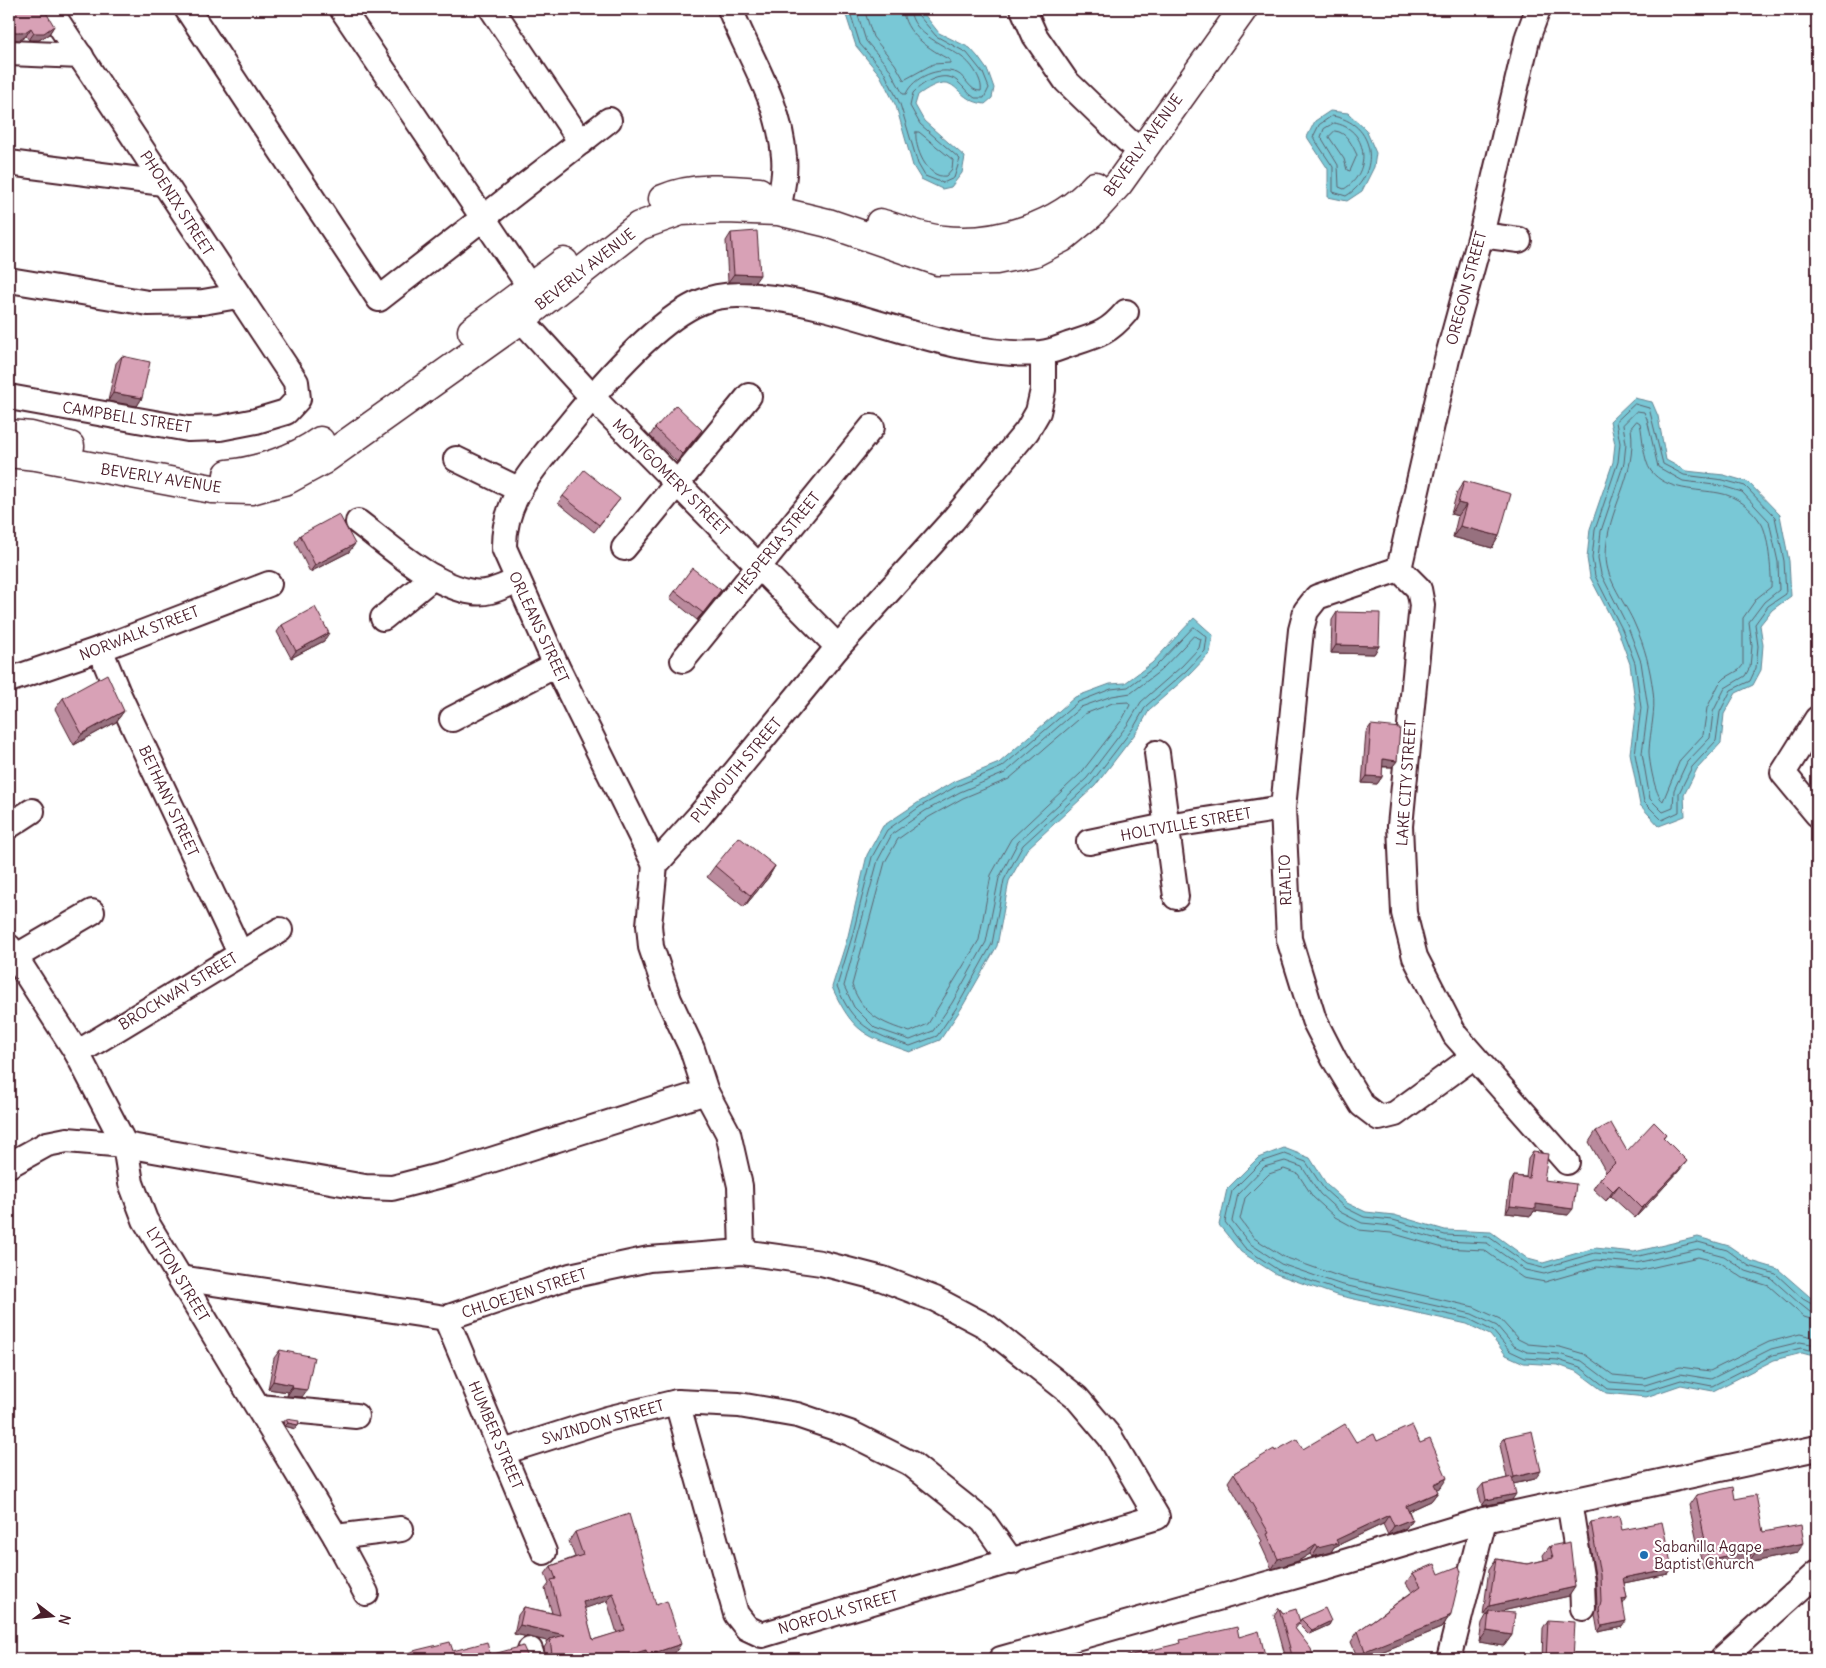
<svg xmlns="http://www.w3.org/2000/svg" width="1826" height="1668" viewBox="0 0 1826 1668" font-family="Delius,sans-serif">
<rect width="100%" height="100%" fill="#fff"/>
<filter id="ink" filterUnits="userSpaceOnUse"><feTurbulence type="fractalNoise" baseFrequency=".02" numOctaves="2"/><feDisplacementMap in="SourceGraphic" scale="10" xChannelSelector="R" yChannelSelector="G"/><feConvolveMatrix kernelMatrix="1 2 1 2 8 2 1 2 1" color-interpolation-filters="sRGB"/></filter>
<g filter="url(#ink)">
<g fill="#79c8d6" stroke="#668492">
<path d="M844,9h76l19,24 31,15 8,9 10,14 6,17 -2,10 -7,6c-35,-4 -25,-39 -67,-9l-3,10 9,16 41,36 -3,16 -11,14 -9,2 -21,-10 -8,-13 -17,-60 -16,-31 -24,-29z"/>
<path d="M1330,111l18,2 18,17 10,23 -2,14 -12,24 -15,10 -19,-4v-28l-21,-32 8,-16z"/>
<path d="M1634,398l18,4 6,14 8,44 20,11 38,4 24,7 32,33 9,46 2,35 -19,14 -12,15 3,20 -2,25 -8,15 -17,8 -12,21 -3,29 -24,26 -13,26 1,21 -26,10 -19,-21 -10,-52 6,-45 -6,-44 -12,-33 -28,-54 -3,-19 3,-29 23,-67 2,-18 -5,-23z"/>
<path d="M1194,618l19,17 -3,18 -20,21 -40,35 -12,21 -43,56 -68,63 -18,32 -12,65 -36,63 -21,31 -30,12c-45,-16 -57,-19 -78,-65l16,-51 19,-81 16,-29 36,-24 36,-21 44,-18 76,-66 35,-13 15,-1 27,-20z"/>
<path d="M1284,1148l26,10 17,27 20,18 19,9 28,3 51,15 46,2 37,27 15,4 52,-15 39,4 64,-15 31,9 22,15 27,8 39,34v54l-15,-4 -28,7 -61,31 -32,-6 -35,12 -40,-4 -28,-21 -20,-7 -34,-2 -18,-8 -16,-20 -23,-11 -131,-29 -60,-21 -35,-22 -22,-27 8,-36 31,-31z"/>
</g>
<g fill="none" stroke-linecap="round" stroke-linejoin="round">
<g stroke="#5d636f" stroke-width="1">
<path d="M849,9l11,35 24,28 16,32 18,60 7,12 18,7 11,-5 6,-19 -40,-35 -10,-18 3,-13c10,-11 31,-23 44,-12 7,6 11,13 18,17h9l5,-10 -6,-15 -16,-20 -31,-17 -17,-20 -3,-7"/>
<path d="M856,9l10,32 23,27 14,26h3c7,-17 33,-28 51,-21 9,4 13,19 24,18 2,-10 -9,-27 -18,-33 -16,-13 -51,-22 -53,-49"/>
<path d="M864,9l9,28 22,27 9,16 29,-16 17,-1v-3c-19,-10 -47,-27 -47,-51"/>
<path d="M1332,116c44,6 50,58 14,80l-13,-4v-25l-20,-30 6,-12z"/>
<path d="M1334,123c34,5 39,49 10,66l-5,-2 -1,-22 -17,-28 3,-8z"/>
<path d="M1335,131c12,1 17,14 22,24l-7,16 -3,-1 -3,-11 -15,-22z"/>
<path d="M916,132h3l34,28 -1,9 -6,7c-19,3 -32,-29 -30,-44z"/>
<path d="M1635,404l14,4 14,56 21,11 39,5 22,6 30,31 9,44 2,33 -18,12 -13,18 3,22 -2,22 -6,13 -19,9 -11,22 -4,29 -24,26 -13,26v19l-17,8 -18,-18 -9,-48 6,-46 -6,-45 -13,-34 -27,-53 -3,-18 3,-28 23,-68 2,-19 -4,-21z"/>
<path d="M1637,411l7,1 3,7 11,48 25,14 39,5 20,6 27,29 9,41 1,28 -15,12 -15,20 3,24 -2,21 -5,9 -20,12 -12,24 -3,26 -23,24 -13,28 -1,18 -10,4 -13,-13 -8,-46 6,-45 -7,-46 -13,-35 -27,-53 -3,-16 3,-27 23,-68 2,-20 -3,-18z"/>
<path d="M1637,421l3,2c3,14 3,37 11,48 16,20 46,18 68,22 18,3 32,15 42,30 7,9 11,51 10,64l-14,11 -14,20v47l-4,5 -14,8 -6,6 -12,24 -4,27 -23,25 -17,41c-8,-5 -14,-40 -14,-50 1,-21 7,-39 4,-60 -3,-23 -8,-44 -18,-66 -9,-22 -29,-44 -29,-69 0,-48 32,-78 25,-128z"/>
<path d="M1194,627l13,10 -2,14 -19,20 -40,35 -12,21 -43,56 -68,62 -19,35 -12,64 -35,63 -20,29 -27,10c-38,-12 -58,-21 -73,-60l15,-49 20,-80 15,-27 34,-24 36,-20 45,-19 76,-65 33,-13 17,-2 28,-21z"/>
<path d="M1194,636l7,3 -2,9 -17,18 -41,36 -13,22 -41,54 -69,64 -19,36 -13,64 -34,61 -19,28 -23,9 -35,-12 -21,-21 -10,-21 34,-126 14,-26 33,-23 35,-19 45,-19 76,-66 31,-11 19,-3 29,-22z"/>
<path d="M1113,703l15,-1 2,3 -8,15 -41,53 -70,66 -20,36 -12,65 -51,84 -18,8c-29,-9 -47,-17 -58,-47l33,-123 13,-23 31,-22 34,-19 46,-19 76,-65z"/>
<path d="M1817,1307l-14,-8 -27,-25 -27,-8 -22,-16 -29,-8 -63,15 -40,-4 -52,15 -16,-4 -38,-27 -44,-2 -52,-15 -29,-3 -20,-10 -20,-18 -18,-27 -21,-8 -24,8 -29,29 -7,31 20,26 33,22 59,20 132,29 24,12 17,20 15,7 33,2 22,7 28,22 38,2 35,-11 31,6 61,-31 28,-7 16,4"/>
<path d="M1817,1313l-7,-1 -10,-8 -28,-25 -26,-8 -22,-15 -26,-7 -62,14 -40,-3 -52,14 -19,-4 -38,-27 -43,-2 -52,-15 -30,-3 -22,-11 -20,-18 -18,-27 -17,-6 -21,6 -26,27 -6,27 17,22 32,21 58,20 133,30 25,12 17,20 13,6 32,2 23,7 28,21 35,3 35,-11 31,5 60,-30 29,-7 17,3"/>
<path d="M1817,1321l-13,-4 -35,-31 -26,-8 -22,-15 -23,-6 -61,14 -40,-4 -52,15 -22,-4 -39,-28 -41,-2 -52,-15 -32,-3 -24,-13 -22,-20 -15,-23 -14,-5 -15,5 -24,24 -5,21 14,19 30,19 57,20 133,30 26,12 18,20 10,5 32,3 24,7 29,21 31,3 36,-11 30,4 59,-29 31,-8 17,4"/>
</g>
<defs>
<g id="minor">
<path d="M187,9l192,290 230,-179"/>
<path d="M342,9l198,293"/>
<path d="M492,9l89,133"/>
<path d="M730,9c20,50 50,93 54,148 2,18 -3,36 -6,54"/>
<path d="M1023,9l12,27 31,45 61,59 15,11"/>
<path d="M9,53l72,3"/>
<path d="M9,163l154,20"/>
<path d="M1481,235l38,5"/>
<path d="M9,280l139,23 55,-1 35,-6"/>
<path d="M509,306l83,91 246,250"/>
<path d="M9,397l179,32 32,-1 36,-7 30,-9 12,-13 -2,-17 -247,-373"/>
<path d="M456,459l62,30"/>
<path d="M358,522c32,24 74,64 115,70 15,3 30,-6 44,-11"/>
<path d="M624,548l125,-152"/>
<path d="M1399,569l-82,28 -11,14 -5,19 -18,178 6,131 25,81 20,39 28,46 17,13 16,-4 78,-57"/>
<path d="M1399,569l20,20 3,16 -22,221 4,87 11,44 40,78 112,127"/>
<path d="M1399,569l48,-210 34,-124 47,-199 10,-27"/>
<path d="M383,618l50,-41"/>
<path d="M100,649l18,44 122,260"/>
<path d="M683,660l189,-233"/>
<path d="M9,680l91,-31 169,-65"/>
<path d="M452,719l104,-54"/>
<path d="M1817,719l-34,54 34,41"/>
<path d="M1157,753l19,144"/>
<path d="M9,826l23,-15"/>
<path d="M1089,842l77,-16 117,-18"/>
<path d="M655,865l-99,-200 -52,-117c-1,-54 39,-90 70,-129 30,-37 83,-99 127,-117 23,-10 49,-7 72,-4 88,11 180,61 268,55 11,-1 23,-7 33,-10 25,-8 35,-11 52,-31"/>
<path d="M9,947l68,106 48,92 6,38 14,37 191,317 30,56"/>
<path d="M15,957l77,-45"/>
<path d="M77,1053l203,-123"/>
<path d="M9,1165l38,-21 20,-4 58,5 240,42 27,1 58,-15 256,-81"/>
<path d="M742,1252l-2,-66 -12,-53 -22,-41 -14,-43 -23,-49 -18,-53 -2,-22 6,-60 45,-50 138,-168 115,-127 74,-89 11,-19 5,-22v-37"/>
<path d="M180,1278l266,40 124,-42 79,-17 93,-7 79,11 62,16 52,20 51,27 91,72 33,39 47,80 -395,118 -15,-7 -11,-14 -59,-212"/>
<path d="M446,1318l98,234"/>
<path d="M259,1407l97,9"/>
<path d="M503,1452l104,-33 70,-17 62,3 58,10 53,18 60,30 73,58 29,41"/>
<path d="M1569,1501l13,81 1,26"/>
<path d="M336,1537l65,-8"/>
<path d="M530,1650l3,9"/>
<path d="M1001,1659l327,-92 156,-47 333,-72"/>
<path d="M1449,1659l35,-139"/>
<path d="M1722,1659l95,-86"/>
</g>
<g id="tertiary">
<path d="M663,199c29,-13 65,-10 96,-7"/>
<path d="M880,223c20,6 42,15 63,17 53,6 116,-14 152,-54"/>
<path d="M472,331l92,-69"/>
<path d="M9,434l22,2 39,10"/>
<path d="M9,453l27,3 176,33 39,1 36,-10 35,-19 198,-141 119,-94 42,-15 45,-2 52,2 50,12 110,38 58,-1 39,-8 27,-14 28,-23 29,-32 124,-174"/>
<path d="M228,474c30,-3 67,-15 92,-33"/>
</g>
</defs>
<use href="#minor" stroke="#4a1f2b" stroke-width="28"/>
<use href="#tertiary" stroke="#4a1f2b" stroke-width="31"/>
<use href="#minor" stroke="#fff" stroke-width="24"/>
<use href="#tertiary" stroke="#fff" stroke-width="28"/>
</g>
<g fill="#ba8a9d" stroke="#4a1f2b" fill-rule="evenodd">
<path d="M9,14l45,12 -5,8 -10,6h-10l-3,-4 -6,4 -10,-1 -1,-2z"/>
<path d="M731,233l24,49h-27l-2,-41z"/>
<path d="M122,356l20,42 -5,8 -29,-5 8,-38z"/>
<path d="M655,428l42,9 -20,25 -27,-26z"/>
<path d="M1464,481l35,55 -7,12 -39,-11 5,-21 -7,-2 6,-22z"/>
<path d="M563,496l57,3 -26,33 -36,-29z"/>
<path d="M300,535l49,17 -39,20 -15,-30z"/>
<path d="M721,590l-24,30 -27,-22 5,-7z"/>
<path d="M1337,612l42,34 -5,8 -43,-1 1,-33z"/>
<path d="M282,625l42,16 -33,17 -14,-26z"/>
<path d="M63,698l61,13 -8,11 -42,23 -19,-36z"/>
<path d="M1371,725l26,36 -5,6h-10v10l-5,7 -15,-1 4,-51z"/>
<path d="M715,866h60l-7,12 -24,29 -37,-30z"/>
<path d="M1596,1131l31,20 39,-17 -3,4 16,33 -44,47 -24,-22 -5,5 -13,-12 7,-11 6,-6 -17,-30z"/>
<path d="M1533,1152l11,28 24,35 -34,-4 -3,5 -25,-3 4,-30 4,-7 12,1 2,-18z"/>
<path d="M280,1350l22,47 -15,-1 1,-4 -20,-3 6,-31z"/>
<path d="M286,1419l9,10 -10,-3 -2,-3z"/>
<path d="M1505,1437l30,42 -22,5 -1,16 -30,6 -4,-16 5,-6 24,-6 -7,-33z"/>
<path d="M1377,1441l43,2 21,44 -5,2 2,3 -7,9 -22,10 3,8 -6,9 -18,7 -5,-11 -49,23 -3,5 -19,5 -2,-3 -12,7 -26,8 -12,-26 2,-2 -34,-59 6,-9 41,-22 28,-2 53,-7z"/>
<path d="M1696,1495l39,4 28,33 34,21 -49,10v-4l-45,10 -14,-64z"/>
<path d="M1591,1522l31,8 50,38 -4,6 -44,9 3,15 -4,5 -1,24 -24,5 -3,-17 2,-8 -1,-26 -9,-53z"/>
<path d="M575,1532l81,73 19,48 -19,6h-110l-2,-11 4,-7 -34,-7 4,-19 6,-8 28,6 -7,-24 4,-5 -4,-10 6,-8 24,-9 -6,-16zM607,1601l10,32 -24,7 -9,-32z"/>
<path d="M1550,1546l25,41 -6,9 -72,16 15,23 -8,11 -25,-4 3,-19 5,-9 -4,1 6,-46 7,-10 32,5 16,-4 -1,-5z"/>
<path d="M1413,1573l38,41 -10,14 -77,31h-6l-7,-17 7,-11 54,-39 -6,-9z"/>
<path d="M1279,1608l4,5 17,8 1,-2 30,2 -2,4 -20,9 -10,-10 -4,5 19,30h-28l-12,-44z"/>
<path d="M1548,1620l25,39h-31l1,-31z"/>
</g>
<g fill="#97717f" stroke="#4a1f2b">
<path d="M54,26l-5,8 -10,6h-10l5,-7z"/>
<path d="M31,28l-5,8 -6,4 -10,-1 5,-7z"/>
<path d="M734,274l26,1 -5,7h-27z"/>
<path d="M113,393l29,5 -5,8 -29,-5z"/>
<path d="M702,430l-5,7 -20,25 5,-8z"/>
<path d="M1458,503l8,2 -8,11 -7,-2z"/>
<path d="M1460,526l39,10 -7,12 -39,-11z"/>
<path d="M355,544l-6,8 -39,20 5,-7z"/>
<path d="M721,590l-5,8 -19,22 6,-7z"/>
<path d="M329,633l-5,8 -33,17 5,-7z"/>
<path d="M1336,645l43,1 -5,8 -43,-1z"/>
<path d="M124,711l-8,11 -42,23 8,-11z"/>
<path d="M1383,759l14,2 -5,6 -14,-1z"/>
<path d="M1367,776l15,1 -5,7 -15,-1z"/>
<path d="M775,866l-7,12 -24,29 7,-11z"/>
<path d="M1687,1161l-8,10 -44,47 7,-10z"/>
<path d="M1619,1185l-8,11 -5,5 7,-10z"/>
<path d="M1536,1204l37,5 -5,6 -34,-4 -3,5 -25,-3 4,-7z"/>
<path d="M273,1381l20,4 -5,7 -20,-3z"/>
<path d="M292,1388l15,2 -5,7 -15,-1z"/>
<path d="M288,1423l10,2 -3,4 -10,-3z"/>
<path d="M1541,1471l-6,8 -26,6 5,-8z"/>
<path d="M1447,1478l-6,9 -13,7 6,-10z"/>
<path d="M1438,1492l-7,9 -31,14 6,-9z"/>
<path d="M1516,1494l-4,6 -30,6 4,-6z"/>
<path d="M1389,1515l-6,9 -49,23 -3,5 -19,5 6,-9z"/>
<path d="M1412,1519l-6,9 -18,7 6,-9z"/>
<path d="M1804,1543l-7,10 -49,10 7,-10z"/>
<path d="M1316,1545l-6,9 -12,7 -26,8 6,-10z"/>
<path d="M1755,1549l-7,10 -45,10 6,-9z"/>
<path d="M1672,1568l-4,6 -49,10 4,-6z"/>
<path d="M1575,1587l-6,9 -80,18v-3l-2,3 -4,1 6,-9z"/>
<path d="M613,1593l-6,8 -30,10 6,-9z"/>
<path d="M1627,1598l-4,6 -1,-5z"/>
<path d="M1451,1614l-10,14 -77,31h-4l5,-8z"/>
<path d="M1331,1621l-2,4 -20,9 3,-4z"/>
<path d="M1626,1621l-4,6 -24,5 4,-6z"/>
<path d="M520,1625l45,10 -15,4 -2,2 -34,-7z"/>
<path d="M1487,1631l25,4 -8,11 -25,-4z"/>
<path d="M681,1644l-6,9 -19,6h-11l3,-4z"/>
<path d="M646,1650l-5,9h-26z"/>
</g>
<g fill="#d8a1b6" stroke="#4a1f2b" fill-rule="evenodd">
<path d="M16,9h28l10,17 -10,7h-10l-3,-5 -6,4h-10l-6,-10v-8z"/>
<path d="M757,231l3,44 -26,-1 -3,-41z"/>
<path d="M122,356l28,6 -8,36 -29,-5z"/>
<path d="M676,405l26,25 -20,24 -27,-26z"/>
<path d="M584,470l36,29 -21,26 -36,-29z"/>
<path d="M1464,481l47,13 -12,42 -39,-10 6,-21 -8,-2z"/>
<path d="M339,514l16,30 -40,21 -15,-30z"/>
<path d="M692,568l29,22 -18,23 -28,-22z"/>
<path d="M315,607l14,26 -33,18 -14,-26z"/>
<path d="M1337,612l43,1 -1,33 -43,-1z"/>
<path d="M107,674l17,37 -42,23 -19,-36z"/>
<path d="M1371,725l29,3 -3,33 -14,-2 -1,18 -15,-1z"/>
<path d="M739,837l36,29 -24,30 -36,-30z"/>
<path d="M1654,1122l12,12 -3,3 24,24 -45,47 -23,-23 -6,6 -13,-13 15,-15 -19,-32 15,-8 16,28z"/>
<path d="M1533,1152l15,2 -4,26 32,4 -3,25 -37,-5v5l-26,-3 4,-30 15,2z"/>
<path d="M280,1350l34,7 -7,33 -15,-2 1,-3 -20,-4z"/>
<path d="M286,1419l13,2 -1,4 -10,-2z"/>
<path d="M1345,1424l11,18 18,-8 3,7 35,-16 8,18 10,-4 17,39 -13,6 4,8 -32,14 6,13 -18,7 -5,-11 -53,25 2,3 -20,5 -2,-3 -11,7 -27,7 -11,-25 2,-1 -35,-60 40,-24 1,2 22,-12 6,10z"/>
<path d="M1532,1431l9,40 -27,6 -9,-40z"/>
<path d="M1512,1477l4,17 -30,6 -3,-16z"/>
<path d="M1733,1487l2,12 21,-4 7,37 38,-7 3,18 -49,10v-4l-46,11 -13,-65z"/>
<path d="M629,1514l27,91 11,-4 14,43 -33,11 -2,-5 -31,9h-68l5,-5 -2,-15 15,-4 -45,-10 4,-18 36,8 -9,-35 5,-1 -5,-13 32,-11 -8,-23zM613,1593l12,37 -32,10 -10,-38z"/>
<path d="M1619,1516l3,14 40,-8 10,46 -49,10 4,20 -5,1 4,22 -24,5 -3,-17 2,-8 -1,-26 -9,-53z"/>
<path d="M1570,1542l5,45 -86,19 7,-47 32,5 25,-6 -3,-12z"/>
<path d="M1435,1564l4,10 20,-8 2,6 -10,42 -4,2 1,2 -83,33 -7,-20 63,-45 -8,-13z"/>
<path d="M1279,1608l4,5 13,-4 4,13 -6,5 17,22 3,10h-21z"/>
<path d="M1325,1608l6,13 -19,9 -11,-11z"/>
<path d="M1489,1611l26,2 -3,22 -25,-4z"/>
<path d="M1548,1620l27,2 -2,37h-27z"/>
<path d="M1237,1627l2,10 20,-6 7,28h-151l66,-16 -1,-3z"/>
<path d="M450,1642l3,9 34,-9 3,13 33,-9 6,13h-141l29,-9z"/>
</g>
</g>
<circle fill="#1f6fb2" stroke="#fff" stroke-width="2" cx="1644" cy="1555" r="5"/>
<g text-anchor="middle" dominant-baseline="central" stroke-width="4.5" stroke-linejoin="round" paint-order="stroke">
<g font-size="15" fill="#4a1f2b" stroke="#fff">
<text transform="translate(1143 145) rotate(-54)">BEVERLY AVENUE</text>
<text transform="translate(177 203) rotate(57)">PHOENIX STREET</text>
<text transform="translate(585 269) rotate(-38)">BEVERLY AVENUE</text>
<text transform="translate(1466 288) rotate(-75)">OREGON STREET</text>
<text transform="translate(127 417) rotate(9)">CAMPBELL STREET</text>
<text transform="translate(671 477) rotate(45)">MONTGOMERY STREET</text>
<text transform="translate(161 478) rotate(9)">BEVERLY AVENUE</text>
<text transform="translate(777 543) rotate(-51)">HESPERIA STREET</text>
<text transform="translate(539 627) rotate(65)">ORLEANS STREET</text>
<text transform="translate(139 633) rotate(-21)">NORWALK STREET</text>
<text transform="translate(736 770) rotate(-50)">PLYMOUTH STREET</text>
<text transform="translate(1406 783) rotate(-86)">LAKE CITY STREET</text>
<text transform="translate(169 801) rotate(65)">BETHANY STREET</text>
<text transform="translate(1186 824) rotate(-10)">HOLTVILLE STREET</text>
<text transform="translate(1285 880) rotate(-92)">RIALTO</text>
<text transform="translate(178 991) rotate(-31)">BROCKWAY STREET</text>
<text transform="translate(178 1274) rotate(59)">LYTTON STREET</text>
<text transform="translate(524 1293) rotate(-18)">CHLOEJEN STREET</text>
<text transform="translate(603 1422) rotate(-16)">SWINDON STREET</text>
<text transform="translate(496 1435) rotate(67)">HUMBER STREET</text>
<text transform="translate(838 1612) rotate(-16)">NORFOLK STREET</text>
</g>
<g font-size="15" fill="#4a1f2b" stroke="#fff" text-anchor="start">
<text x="1654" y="1546">Sabanilla Agape<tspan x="1654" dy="17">Baptist Church</tspan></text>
</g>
</g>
<rect width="1826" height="1668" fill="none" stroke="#fff" stroke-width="30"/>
<rect x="15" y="15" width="1796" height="1638" fill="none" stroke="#4a1f2b" stroke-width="2" filter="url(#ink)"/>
<g transform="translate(52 1616) rotate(106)" stroke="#ffffff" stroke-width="4" paint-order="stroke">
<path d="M0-4L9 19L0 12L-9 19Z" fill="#4a1f2b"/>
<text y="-8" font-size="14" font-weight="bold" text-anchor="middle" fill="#4a1f2b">N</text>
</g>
</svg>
